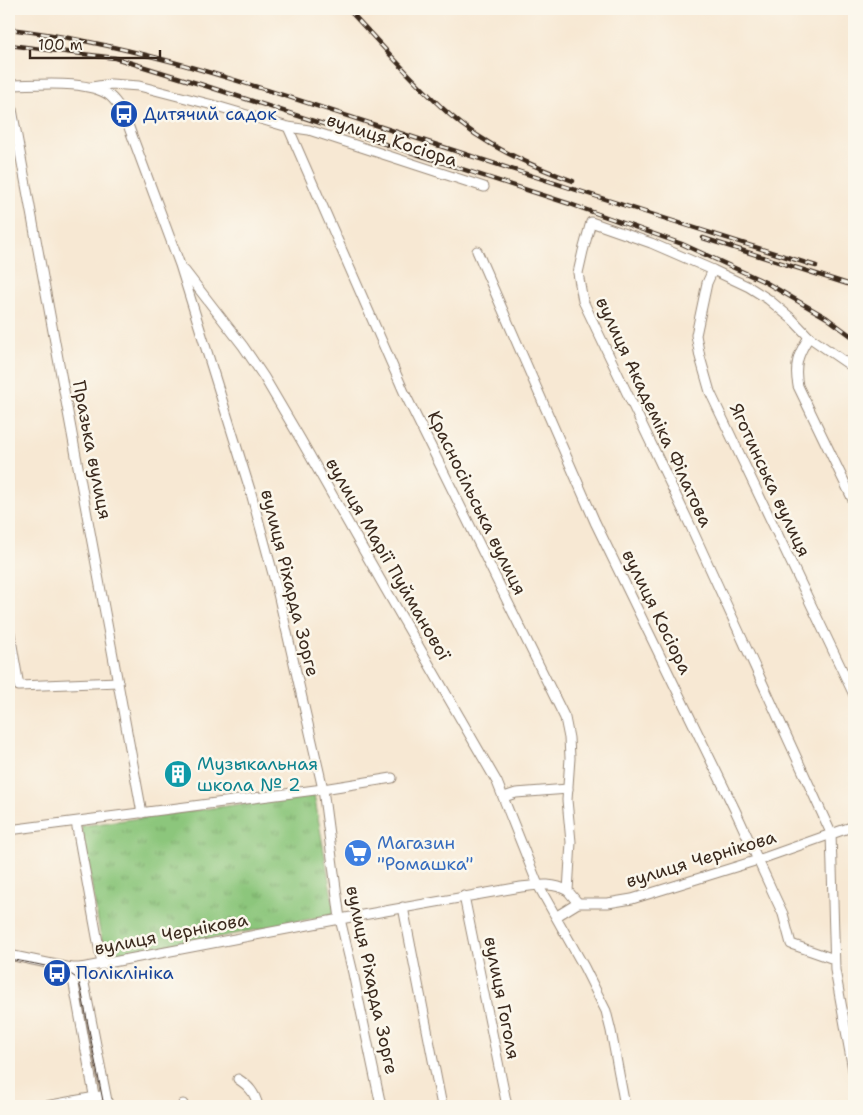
<svg xmlns="http://www.w3.org/2000/svg" width="863" height="1115" viewBox="0 0 863 1115" font-family="'Shantell Sans',sans-serif">
<defs>
<pattern id="park-tufts" width="24" height="20" patternUnits="userSpaceOnUse" patternTransform="scale(1.25)"><rect width="24" height="20" fill="#8cc67b"/><path d="M3 7l-1-3M5 7V3M7 7l1-3M15 17l-1-3M17 17v-4M19 17l1-3" fill="none" stroke="#74a164"/></pattern>
</defs>
<rect width="100%" height="100%" fill="#fbf7ec"/>
<filter id="ink" filterUnits="userSpaceOnUse"><feTurbulence type="fractalNoise" baseFrequency=".02" numOctaves="2"/><feDisplacementMap in="SourceGraphic" scale="10" xChannelSelector="R" yChannelSelector="G"/><feConvolveMatrix kernelMatrix="1 2 1 2 8 2 1 2 1" color-interpolation-filters="sRGB"/></filter>
<filter id="wash" filterUnits="userSpaceOnUse"><feTurbulence type="fractalNoise" baseFrequency=".0096" numOctaves="4" result="noise"/><feDisplacementMap in="SourceGraphic" scale="20" xChannelSelector="R" yChannelSelector="G"/><feGaussianBlur stdDeviation="1.12" result="paint"/><feColorMatrix in="noise" values="0 0 0 0 0 0 0 0 0 0 0 0 0 0 0 0 0 1.4 0 .05"/><feComposite in="paint" operator="in"/></filter>
<g filter="url(#wash)">
<rect width="100%" height="100%" fill="#f7e8d3"/>
<path fill="url(#park-tufts)" stroke="#64784c" d="M314,794l21,120 -230,46 -24,-134z"/>
</g>
<g filter="url(#ink)">
<g fill="none" stroke-linecap="round" stroke-linejoin="round">
<defs>
<g id="minor">
<path d="M9,85c27,0 79,-6 101,11 6,5 10,12 14,18l56,151 71,228 25,92 47,204 17,130 13,54 28,133"/>
<path d="M92,87l19,-3 28,2 74,19 75,22 21,3 175,57"/>
<path d="M9,93l133,720"/>
<path d="M288,127l116,265 161,326 4,20 1,20 -3,42 4,42 -3,49 10,12"/>
<path d="M477,251l118,271 140,288 40,87 8,17 8,30 43,15"/>
<path d="M713,270l-6,13 -11,52 4,22 10,35 144,303"/>
<path d="M185,271l58,75 21,31 37,63 84,148 112,194 41,103 46,82 22,44 5,20 14,75"/>
<path d="M809,337c-11,17 -15,28 -11,49l56,116"/>
<path d="M854,368l-45,-31 -17,-18 -24,-20 -19,-12 -36,-17 -62,-27 -60,-21 -8,29 -5,22 5,28 108,226 140,306 4,137 19,105"/>
<path d="M9,628l10,58 99,-4"/>
<path d="M504,797l12,-4 52,-4"/>
<path d="M76,822l26,142"/>
<path d="M9,830l314,-41 69,-11"/>
<path d="M464,896l43,210"/>
<path d="M403,907l39,199"/>
<path d="M557,916l21,-13h30l24,-4 126,-39 96,-34"/>
<path d="M9,955l62,13h10l259,-49 181,-32c17,-2 32,-5 47,4"/>
<path d="M71,968l25,138"/>
<path d="M81,968l27,138"/>
<path d="M238,1079c11,7 17,14 20,27"/>
<path d="M183,1104v2"/>
<path d="M46,1106l55,-10"/>
</g>
</defs>
<use href="#minor" stroke="#998978" stroke-width="11"/>
<use href="#minor" stroke="#fff" stroke-width="9"/>
<path stroke="#3b2a1e" stroke-width="1" d="M9,959c15,3 59,9 68,20 3,4 4,10 5,15l22,112"/>
<defs>
<g id="rail">
<path d="M348,9c33,35 65,73 101,105 35,31 80,51 124,67"/>
<path d="M9,29c123,14 242,56 360,94 149,48 298,97 447,143"/>
<path d="M9,45l106,13 88,27 367,119 112,40 83,38 62,36 27,20"/>
<path d="M703,238l151,48"/>
</g>
</defs>
<use href="#rail" stroke="#3b2a1e" stroke-width="4.5"/>
<use href="#rail" stroke="#fbf7ec" stroke-width="2.5" stroke-dasharray="8" stroke-linecap="butt"/>
</g>
</g>
<defs>
<symbol id="bus-disc" viewBox="-11 -11 22 22"><circle r="9.5" fill="#1a4fb4" stroke="#fbf7ec"/><path d="M-5-6H5V4H4V6H2V4H-2V6H-4V4H-5ZM-3.5-4V0h7V-4ZM-3.5 1.2v1.5H-2V1.2ZM2 1.2v1.5H3.5V1.2Z" fill="#fff"/></symbol>
<symbol id="building-disc" viewBox="-11 -11 22 22"><circle r="9.5" fill="#0f9aa8" stroke="#fbf7ec"/><path d="M-4-6H4V6H1V3H-1V6H-4ZM-2.5-4.3h1.7v1.8h-1.7ZM.8-4.3h1.7v1.8H.8ZM-2.5-1h1.7V.8h-1.7ZM.8-1h1.7V.8H.8Z" fill="#fff"/></symbol>
<symbol id="supermarket-disc" viewBox="-11 -11 22 22"><circle r="9.5" fill="#3f7fe0" stroke="#fbf7ec"/><path d="M-6-5.5h2.5l.6 2H6L4.5 2H-2.5L-4.4-4H-6ZM-1.5 3.2a1.3 1.3 0 1 0 .1 0ZM3 3.2a1.3 1.3 0 1 0 .1 0Z" fill="#fff"/></symbol>
</defs>
<g fill-rule="evenodd">
<use href="#bus-disc" x="108" y="98" width="32" height="32"/>
<use href="#building-disc" x="162" y="758" width="32" height="32"/>
<use href="#supermarket-disc" x="342" y="837" width="32" height="32"/>
<use href="#bus-disc" x="41" y="957" width="32" height="32"/>
</g>
<g text-anchor="middle" dominant-baseline="central" stroke-width="5" stroke-linejoin="round" paint-order="stroke">
<g font-size="18" fill="#164399" stroke="#fbf7ec" text-anchor="start">
<text x="143" y="114">Дитячий садок</text>
<text x="76" y="973">Поліклініка</text>
</g>
<g font-size="18" fill="#3b2a1e" stroke="#fbf7ec">
<text transform="translate(392 140) rotate(18)">вулиця Косіора</text>
<text transform="translate(654 412) rotate(65)">вулиця Академіка Філатова</text>
<text transform="translate(92 450) rotate(79)">Празька вулиця</text>
<text transform="translate(770 480) rotate(65)">Яготинська вулиця</text>
<text transform="translate(477 503) rotate(64)">Красносільська вулиця</text>
<text transform="translate(388 559) rotate(60)">вулиця Марії Пуйманової</text>
<text transform="translate(290 583) rotate(76)">вулиця Ріхарда Зорге</text>
<text transform="translate(657 612) rotate(64)">вулиця Косіора</text>
<text transform="translate(701 859) rotate(-17)">вулиця Чернікова</text>
<text transform="translate(171 934) rotate(-11)">вулиця Чернікова</text>
<text transform="translate(372 980) rotate(78)">вулиця Ріхарда Зорге</text>
<text transform="translate(502 998) rotate(79)">вулиця Гоголя</text>
</g>
<g font-size="18" fill="#0d838f" stroke="#fbf7ec" text-anchor="start">
<text x="197" y="764">Музыкальная<tspan x="197" dy="21">школа № 2</tspan></text>
</g>
<g font-size="18" fill="#366cbe" stroke="#fbf7ec" text-anchor="start">
<text x="377" y="843">Магазин<tspan x="377" dy="21">"Ромашка"</tspan></text>
</g>
</g>
<rect width="863" height="1115" fill="none" stroke="#fbf7ec" stroke-width="30"/>
<path d="M30 50v8h130v-8" fill="none" stroke="#3b2a1e" stroke-width="2.5"/>
<text x="38" y="50" font-size="15" fill="#3b2a1e" stroke="#fbf7ec" stroke-width="4" paint-order="stroke">100 m</text>
</svg>
